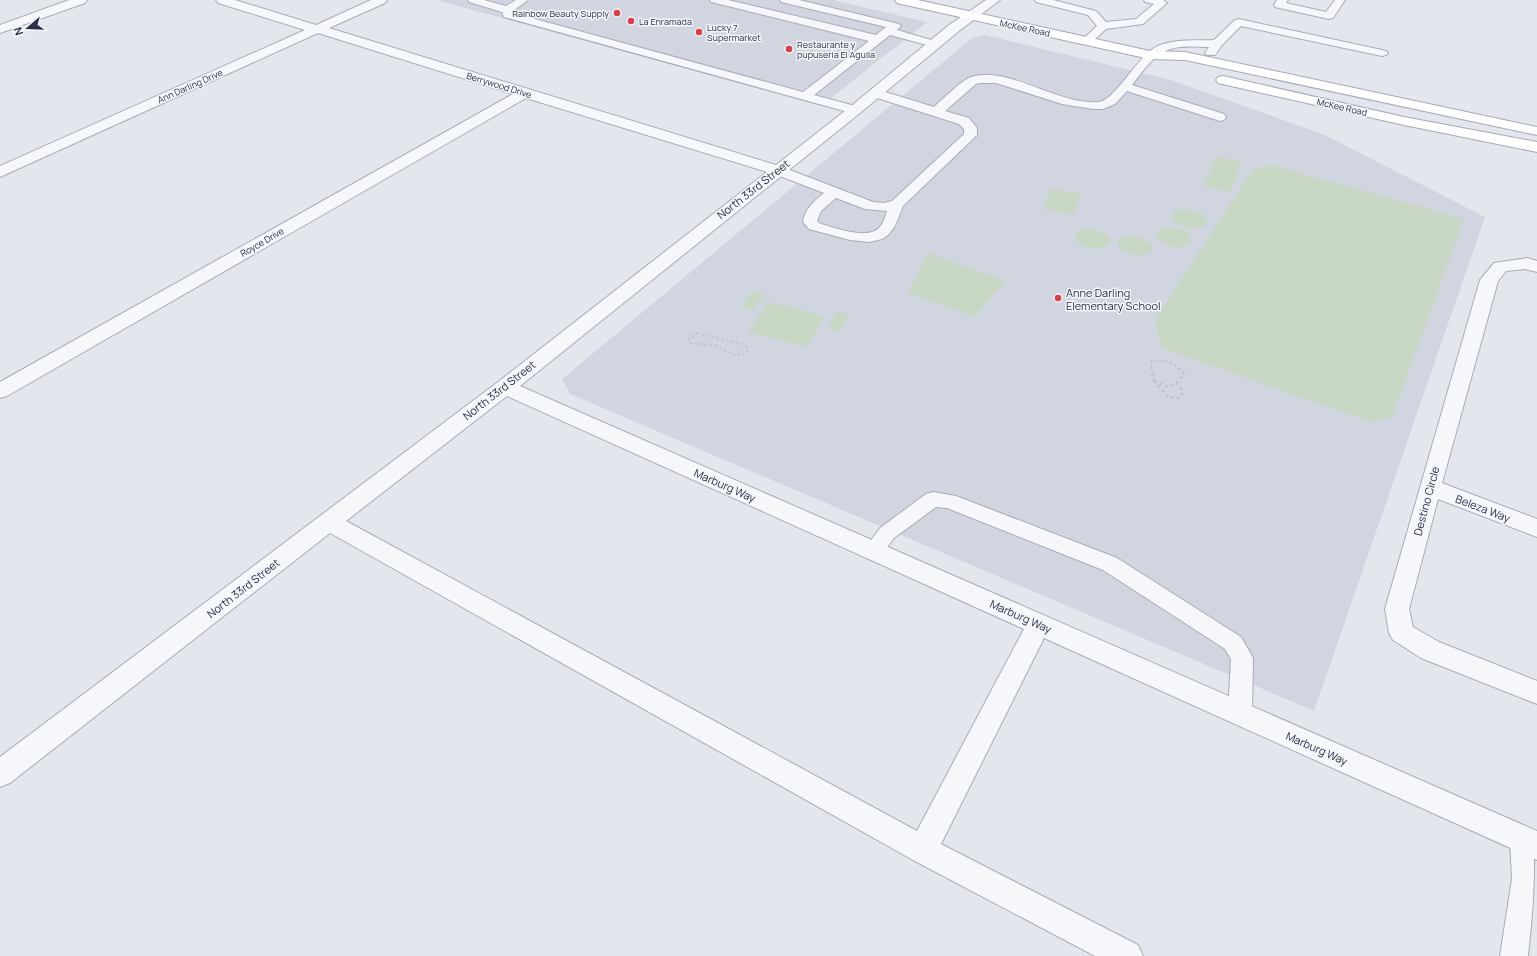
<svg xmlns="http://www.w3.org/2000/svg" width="1537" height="956" viewBox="0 0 1537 956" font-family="Manrope,sans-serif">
<rect width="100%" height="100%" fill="#e3e6ed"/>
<g fill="#d1d5df">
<path d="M436,0h397l94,22 -106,84z"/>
<path d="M985,35l186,45 154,55 160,82 -171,494 -744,-317 -8,-15 410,-341z"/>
</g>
<g fill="#c7d7c3">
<path d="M1216,156l26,6 -12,30 -26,-6z"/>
<path d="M1275,166l189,53 -72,198 -21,5 -210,-74 -6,-29 99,-151z"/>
<path d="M1051,188l30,6 -7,21 -31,-6z"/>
<path d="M1186,209l17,5 4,6v3c-9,10 -27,5 -35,-4l1,-6z"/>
<path d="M1171,227c9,1 21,4 21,15 -9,9 -24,5 -33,-2l-3,-6c3,-6 9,-6 15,-7z"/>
<path d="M1091,229l16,5 4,6 -1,3c-9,10 -28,6 -35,-4l2,-7 3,-2z"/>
<path d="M1127,236h12l13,8 1,6c-9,10 -41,4 -34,-11z"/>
<path d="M928,253l77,28 -31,36 -66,-25z"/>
<path d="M753,291l12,3 -12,16 -12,-3z"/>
<path d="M768,302l57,14 -19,31 -58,-15z"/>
<path d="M837,311l13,4 -11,17 -12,-4z"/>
</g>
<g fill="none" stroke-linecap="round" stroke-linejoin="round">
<defs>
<g id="lane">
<path d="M468,0h16l22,6 10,-6h12l-15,11v2l290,79 66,-51 -158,-39 -1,-2h18l148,35 10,-8 -105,-25 -1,-2h19l100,24 2,2 -4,4 41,12 2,2 -2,2 -4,1 -44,-12 -76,60 45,12 2,3 -2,3 -4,1 -351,-97 -2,-5 -33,-10z"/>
<path d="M1035,0h18l43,11 10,11 30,-3 18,-15 -9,-2 -1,-2h19l4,3 -24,21 -37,5 -15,14h-8l-2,-2 16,-15 -9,-11 -52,-13z"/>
<path d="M1277,0h11l-2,3 40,9 9,-12h10l-12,18 -4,1 -54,-12 -1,-2z"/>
<path d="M1239,19l143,31 4,1 2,2 -2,2 -4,1 -141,-30 -19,19 -7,10h-8l-2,-2 4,-6c-12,0 -26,-2 -38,2 -17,5 -28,22 -39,36l92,29 2,3 -2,3 -4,1 -93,-30 -12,13 -12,5h-10l-31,-5 -66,-21h-16l-4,1 -31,27 24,7 8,10v7l-74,71 -8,20 -7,9 -6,4 -13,3 -19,-2 -41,-11 -6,-7c2,-13 11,-21 21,-29l-52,-20 -2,-3 2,-3h10l91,35 11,1 8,-2 72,-67v-5l-5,-5 -88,-28 -2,-3 2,-3h8l55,17c8,-7 26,-25 35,-29 36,-15 89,28 130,24 16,-2 37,-43 55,-54 18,-10 40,-7 60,-8l21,-20zM836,198l29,11 22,2c-2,6 -4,13 -8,17 -12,12 -45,0 -60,-5l-2,-2 4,-10z"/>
<path d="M933,492l23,4 161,62 124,79 12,21 -1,56 -4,7 -8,3 -8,-3 -4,-7 3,-55 -6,-10 -122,-79 -156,-62 -11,-1 -42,31 -14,19 -7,2 -7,-2 -3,-6 17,-23 46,-34z"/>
<path d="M1523,827l9,3c5,32 0,92 -4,126h-28l12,-77 -2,-40 4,-9z"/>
</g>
<g id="street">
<path d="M69,0h18l-2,3 -85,30v-8z"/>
<path d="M216,0h19l81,25 55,-25h16l-2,3 -56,25 447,137 74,-58 99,-82 37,-25h14l-41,31 -99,82 -340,273 1017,445v29l-493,-222 -103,206 197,101 5,11h-48l-182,-96 -583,-327 -320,250 -10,4v-30l498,-375 269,-210 -241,-74 -519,298 -7,2v-16l513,-288 -195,-61 -318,144v-11l305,-136 -87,-27zM507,396l517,233 -107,202 -571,-310z"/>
<path d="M1527,258l10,3v11l-12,-3 -19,2 -8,10 -56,202 95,36v18l-99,-38 -29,110 4,18 26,15 98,39v23l-116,-46 -28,-18 -4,-7 -4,-24 95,-329 14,-17z"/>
</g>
<g id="primary">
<path d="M895,0h23l232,51 35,1 352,75v8l-352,-75 -35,-1 -249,-55 -4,-1z"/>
<path d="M1223,76l181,41 133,25v10l-133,-27 -186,-42 -2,-3 2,-3z"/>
</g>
</defs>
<use href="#lane" stroke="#a7acb8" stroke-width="2"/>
<use href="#street" stroke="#a7acb8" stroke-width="2"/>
<use href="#primary" stroke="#a1a9ba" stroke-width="2"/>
<g stroke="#c0c4cb" stroke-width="2" stroke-dasharray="2.5 2.5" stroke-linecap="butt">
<path d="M697,333l45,11 4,2 2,5 -5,3 -8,1 -19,-9 -25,-3 -2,-4z"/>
<path d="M1151,368l1,-7c10,-2 18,1 26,7"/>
</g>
<g stroke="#c0c4cb" stroke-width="2.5" stroke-dasharray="3 3" stroke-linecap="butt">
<path d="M1151,367l3,14"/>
<path d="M1154,381l12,5 9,-1 9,-11 -7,-7"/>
<path d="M1154,381l14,16 10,1 4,-2 -1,-8 -4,-4"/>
</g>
<use href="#lane" fill="#f6f7fa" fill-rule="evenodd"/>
<use href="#street" fill="#f6f7fa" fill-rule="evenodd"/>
<use href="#primary" fill="#fff" fill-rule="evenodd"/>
</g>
<g fill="#dd3c47" stroke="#f3f5f9" stroke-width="1.5">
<circle cx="617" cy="13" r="4"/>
<circle cx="631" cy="21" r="4"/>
<circle cx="699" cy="32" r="4"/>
<circle cx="789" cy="49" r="4"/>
<circle cx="1058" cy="298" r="4"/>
</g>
<g text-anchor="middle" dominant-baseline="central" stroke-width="3" stroke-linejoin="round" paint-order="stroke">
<g font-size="9" fill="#283147" stroke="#f3f5f9" text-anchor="start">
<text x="609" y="13" text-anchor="end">Rainbow Beauty Supply</text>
<text x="639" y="21">La Enramada</text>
<text x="707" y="27">Lucky 7<tspan x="707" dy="10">Supermarket</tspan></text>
<text x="797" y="44">Restaurante y<tspan x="797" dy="10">pupuseria El Aguila</tspan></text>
</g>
<g font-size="9" fill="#283147" stroke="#f3f5f9">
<text transform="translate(1025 28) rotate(12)">McKee Road</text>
<text transform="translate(499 85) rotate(17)">Berrywood Drive</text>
<text transform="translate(190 86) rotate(-24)">Ann Darling Drive</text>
<text transform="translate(1342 107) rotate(13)">McKee Road</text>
<text transform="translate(262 242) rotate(-30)">Royce Drive</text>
</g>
<g font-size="11" fill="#283147" stroke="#f3f5f9">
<text transform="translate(753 189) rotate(-38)">North 33rd Street</text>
<text transform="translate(499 390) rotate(-38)">North 33rd Street</text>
<text transform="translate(725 485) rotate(24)">Marburg Way</text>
<text transform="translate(1426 501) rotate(-75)">Destino Circle</text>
<text transform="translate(1483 508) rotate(21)">Beleza Way</text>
<text transform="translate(243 588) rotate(-38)">North 33rd Street</text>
<text transform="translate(1021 616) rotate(24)">Marburg Way</text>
<text transform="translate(1317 748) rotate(24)">Marburg Way</text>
</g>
<g font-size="11" fill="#283147" stroke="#f3f5f9" text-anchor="start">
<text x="1066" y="292">Anne Darling<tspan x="1066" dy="13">Elementary School</tspan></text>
</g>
</g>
<g transform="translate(28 28) rotate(251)" stroke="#f3f5f9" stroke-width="3" paint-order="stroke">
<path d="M0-3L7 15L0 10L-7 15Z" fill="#283147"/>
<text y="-6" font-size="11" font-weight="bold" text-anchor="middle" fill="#283147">N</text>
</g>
</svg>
